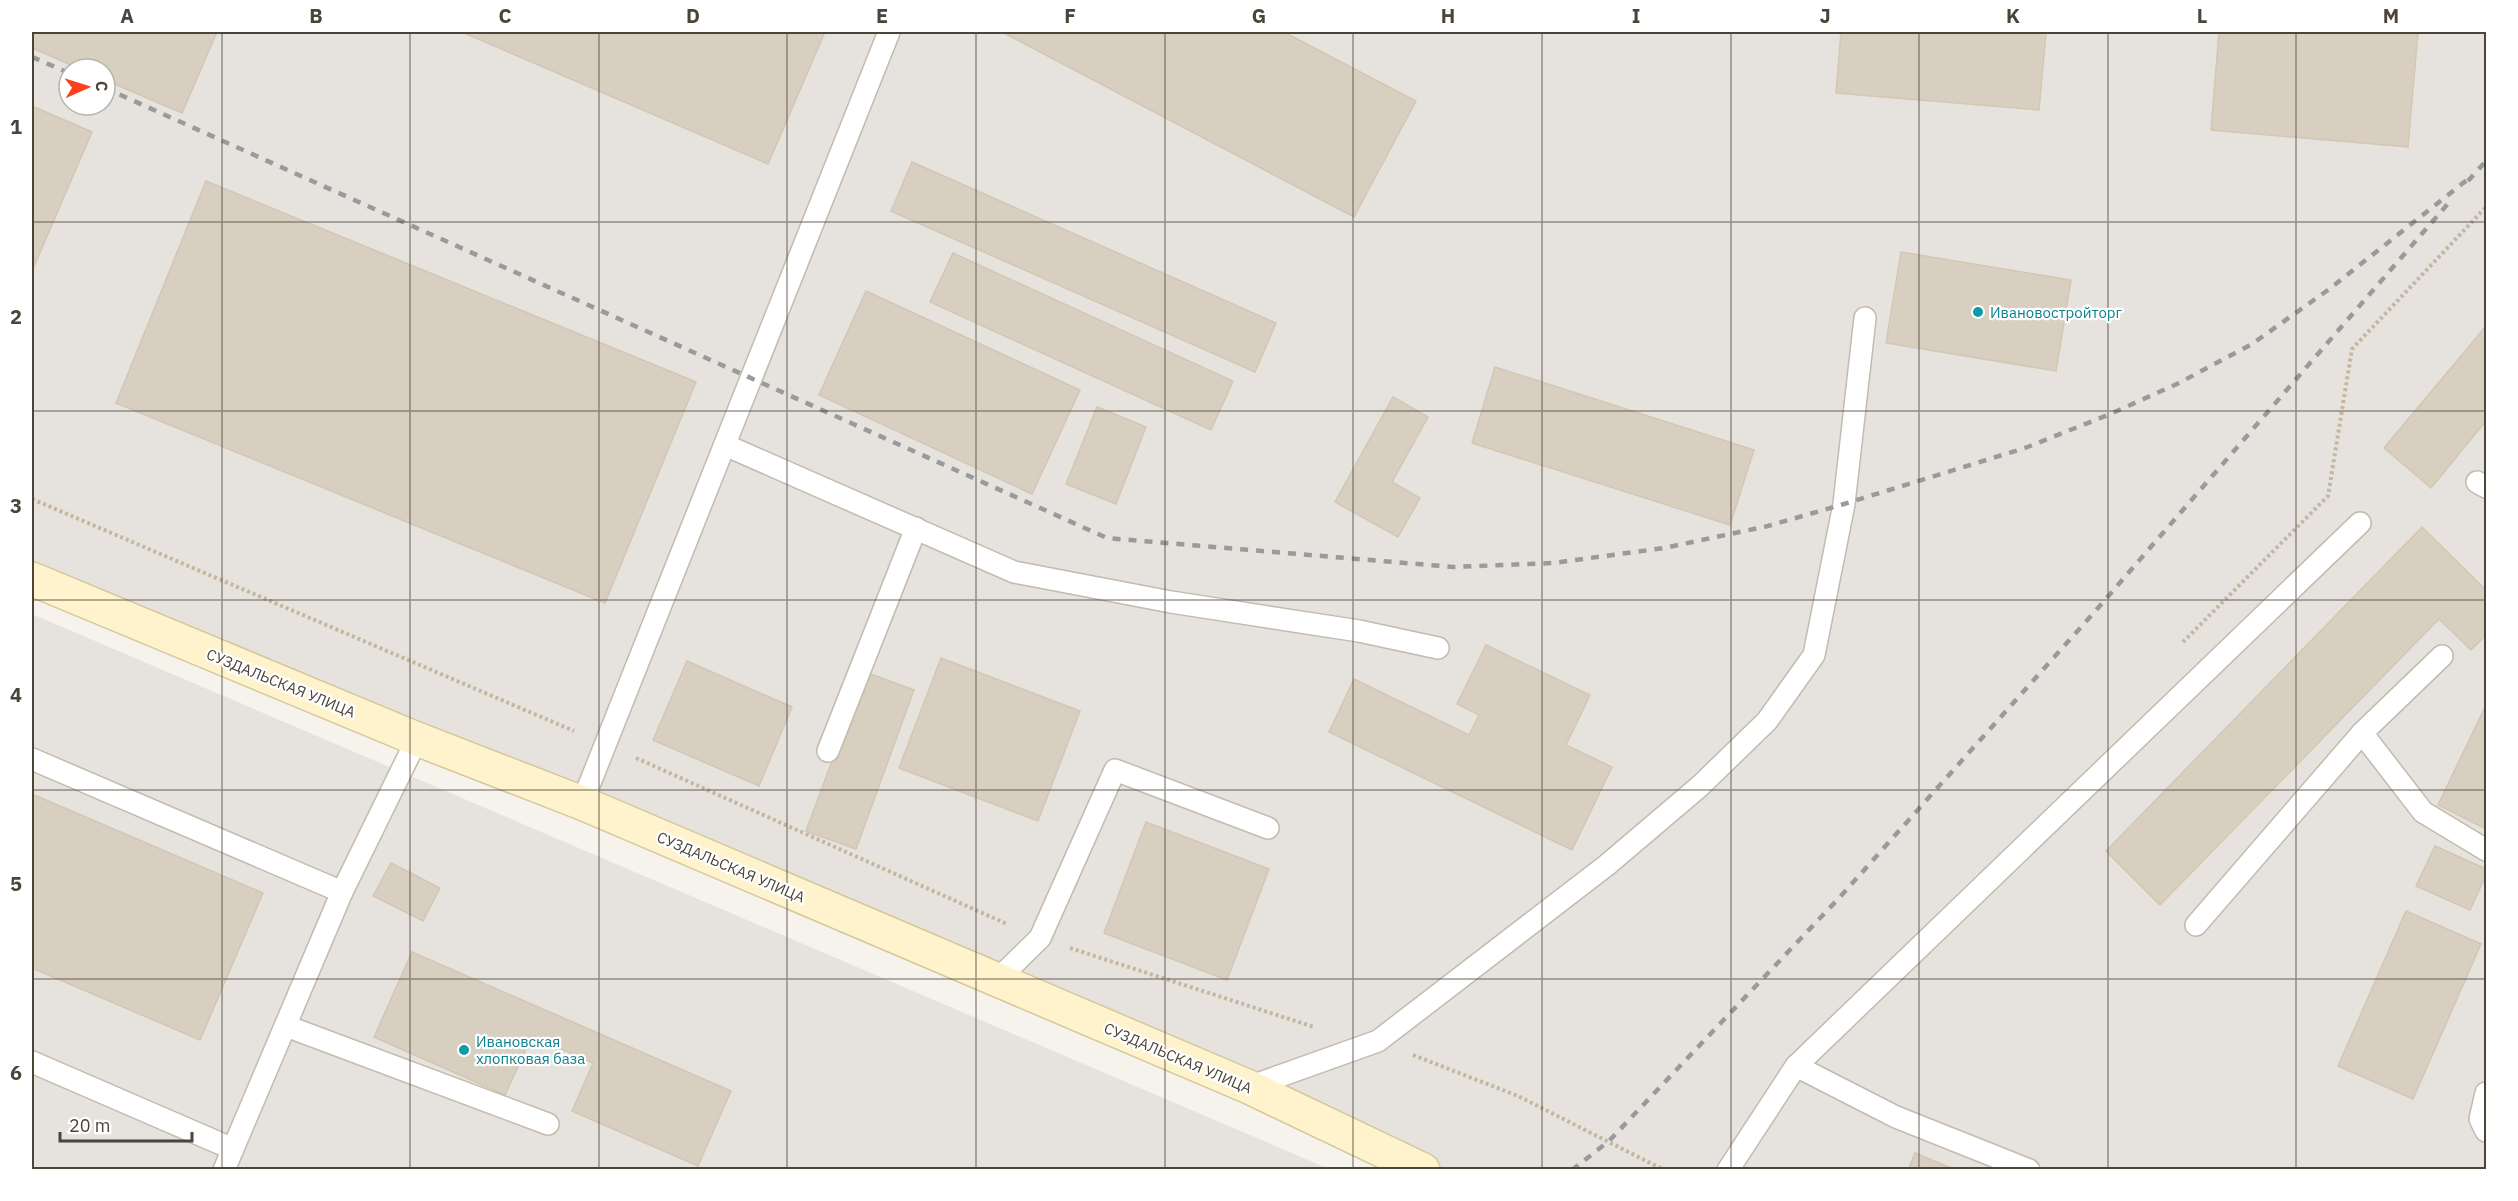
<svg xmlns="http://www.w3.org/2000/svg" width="2518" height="1201" viewBox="0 0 2518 1201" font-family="'IBM Plex Sans',sans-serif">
<rect width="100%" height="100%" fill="#f6f3ec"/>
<g fill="#e6e2dd" fill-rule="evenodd">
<path d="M32,32h2454v1137h-1090l-1364,-587zM69,69h36v36h-36z"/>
<path d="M32,614l1297,555h-1297z"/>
</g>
<g fill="#d8cfc1" stroke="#d3c7b4" stroke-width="1.5">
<path d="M32,32h185l-35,81 -77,-33v-11h-25l-48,-21z"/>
<path d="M462,32h363l-57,132z"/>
<path d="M1002,32h282l132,69 -62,116z"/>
<path d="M1841,32h205l-7,78 -203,-17z"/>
<path d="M2219,32h199l-10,115 -197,-17z"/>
<path d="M32,106l60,26 -60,139z"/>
<path d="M912,162l364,161 -21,49 -364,-161z"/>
<path d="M206,181l490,201 -91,221 -489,-200z"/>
<path d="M1901,252l170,28 -15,91 -170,-28z"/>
<path d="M953,253l280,128 -22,49 -281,-128z"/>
<path d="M866,291l214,99 -48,104 -213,-99z"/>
<path d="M2486,326v95l-55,67 -47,-40z"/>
<path d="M1495,367l259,83 -24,75 -258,-82z"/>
<path d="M1393,397l35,20 -36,65 28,16 -22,39 -63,-35z"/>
<path d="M1097,407l49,20 -30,77 -50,-20z"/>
<path d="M2422,527l64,63v45l-15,15 -32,-31 -279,286 -54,-54z"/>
<path d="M1486,645l104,50 -24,50 46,22 -40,83 -243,-118 25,-53 115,56 10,-20 -22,-11z"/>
<path d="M941,658l139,53 -42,110 -139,-53z"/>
<path d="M687,661l105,46 -33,79 -106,-46z"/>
<path d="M865,672l49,18 -58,159 -50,-18z"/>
<path d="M2486,705v124l-48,-24z"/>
<path d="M32,794l231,99 -63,147 -168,-72z"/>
<path d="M1146,822l123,47 -42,111 -123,-47z"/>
<path d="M2435,846l51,23v6l-16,35 -54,-24z"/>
<path d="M391,863l49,25 -17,33 -50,-25z"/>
<path d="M2406,911l75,33 -68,155 -75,-33z"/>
<path d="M412,952l319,139 -33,75 -126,-55 21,-48 -61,-27 -27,59 -131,-58z"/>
<path d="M1915,1153l41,17h-48z"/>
</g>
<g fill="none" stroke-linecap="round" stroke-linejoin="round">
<defs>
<g id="service">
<path d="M725,445l289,127 157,30 188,29 79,17"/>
<path d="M2477,482l9,5"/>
<path d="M2442,656l-80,77 61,79 63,38"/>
<path d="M828,751l88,-223"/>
<path d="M32,759l310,133"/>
<path d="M582,803l307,-771"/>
<path d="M2196,925l166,-192"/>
<path d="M996,981l44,-43 75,-168 153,58"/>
<path d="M286,1026l262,98"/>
<path d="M32,1062l201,87"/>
<path d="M1796,1066l564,-543"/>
<path d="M1249,1087l129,-46 229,-176 93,-79 67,-65 47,-66 30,-151 21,-186"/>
<path d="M2486,1093l-6,26 6,12"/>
<path d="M224,1170l118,-278 75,-153"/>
<path d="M1728,1170l68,-104 100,51 133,53"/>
</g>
<path id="secondary" d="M32,579l385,160 165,64 667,284 174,83"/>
</defs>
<use href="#service" stroke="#c2bbae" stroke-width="24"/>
<use href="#secondary" stroke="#d6c79b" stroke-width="36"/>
<g stroke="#c4b79f" stroke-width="4" stroke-dasharray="3 3" stroke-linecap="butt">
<path d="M32,499l542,232"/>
<path d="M2183,642l145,-146 24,-147 134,-142"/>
<path d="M636,758l371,166"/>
<path d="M1070,948l244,79"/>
<path d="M1413,1055l105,41 146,74"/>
</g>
<use href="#service" stroke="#fff" stroke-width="21"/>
<use href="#secondary" stroke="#fff3cd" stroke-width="33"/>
<g stroke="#9a9a9a" stroke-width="4.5" stroke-dasharray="8 8" stroke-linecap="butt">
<path d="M32,57l37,16"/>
<path d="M105,88l1002,450 346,29 100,-4 111,-15 104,-22 76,-22 181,-56 83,-33 71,-32 73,-39 76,-54 144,-114"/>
<path d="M2468,181l18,-20"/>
<path d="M1572,1170l37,-29 231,-244 258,-289 354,-409"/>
</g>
</g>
<path fill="none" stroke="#4b4439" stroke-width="1.5" stroke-opacity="0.55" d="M222,32v1138M410,32v1138M599,32v1138M787,32v1138M976,32v1138M1165,32v1138M1353,32v1138M1542,32v1138M1731,32v1138M1919,32v1138M2108,32v1138M2296,32v1138M32,222h2454M32,411h2454M32,600h2454M32,790h2454M32,979h2454"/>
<g fill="#0f9aa8" stroke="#fff" stroke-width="2">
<circle cx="1978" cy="312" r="6"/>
<circle cx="464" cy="1050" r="6"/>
</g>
<g text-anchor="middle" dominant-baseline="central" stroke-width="4.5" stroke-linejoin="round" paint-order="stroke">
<g font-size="15" fill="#0d838f" stroke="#fff" text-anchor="start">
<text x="1990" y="312">Ивановостройторг</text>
<text x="476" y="1041">Ивановская<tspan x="476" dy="17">хлопковая база</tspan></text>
</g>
<g font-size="15" fill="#4b4439" stroke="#fff">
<text transform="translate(281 683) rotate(22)">СУЗДАЛЬСКАЯ УЛИЦА</text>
<text transform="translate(731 867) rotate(23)">СУЗДАЛЬСКАЯ УЛИЦА</text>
<text transform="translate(1178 1058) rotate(23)">СУЗДАЛЬСКАЯ УЛИЦА</text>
</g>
</g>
<rect width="2518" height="1201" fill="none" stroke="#ffffff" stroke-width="66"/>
<g transform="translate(87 87) rotate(87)"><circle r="28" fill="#ffffff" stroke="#b7b4b0" stroke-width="1.5"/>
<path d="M0-4.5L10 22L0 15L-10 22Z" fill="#fc3f1d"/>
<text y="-9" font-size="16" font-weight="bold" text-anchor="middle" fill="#4b4439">С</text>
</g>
<path d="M60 1132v9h132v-9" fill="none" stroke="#4b4439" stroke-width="3"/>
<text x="69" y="1132" font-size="18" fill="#4b4439" stroke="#ffffff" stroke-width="4.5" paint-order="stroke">20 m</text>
<rect x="33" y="33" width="2452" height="1135" fill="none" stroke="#4b4439" stroke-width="2"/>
<g font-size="20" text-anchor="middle" font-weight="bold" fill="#4b4439">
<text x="127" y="23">A</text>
<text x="316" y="23">B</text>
<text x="505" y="23">C</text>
<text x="693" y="23">D</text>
<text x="882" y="23">E</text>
<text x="1070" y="23">F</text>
<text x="1259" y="23">G</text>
<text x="1448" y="23">H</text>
<text x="1636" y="23">I</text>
<text x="1825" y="23">J</text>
<text x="2013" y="23">K</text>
<text x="2202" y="23">L</text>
<text x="2391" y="23">M</text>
<text x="16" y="134">1</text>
<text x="16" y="324">2</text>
<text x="16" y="513">3</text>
<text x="16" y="702">4</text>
<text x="16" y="891">5</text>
<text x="16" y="1080">6</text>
</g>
</svg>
